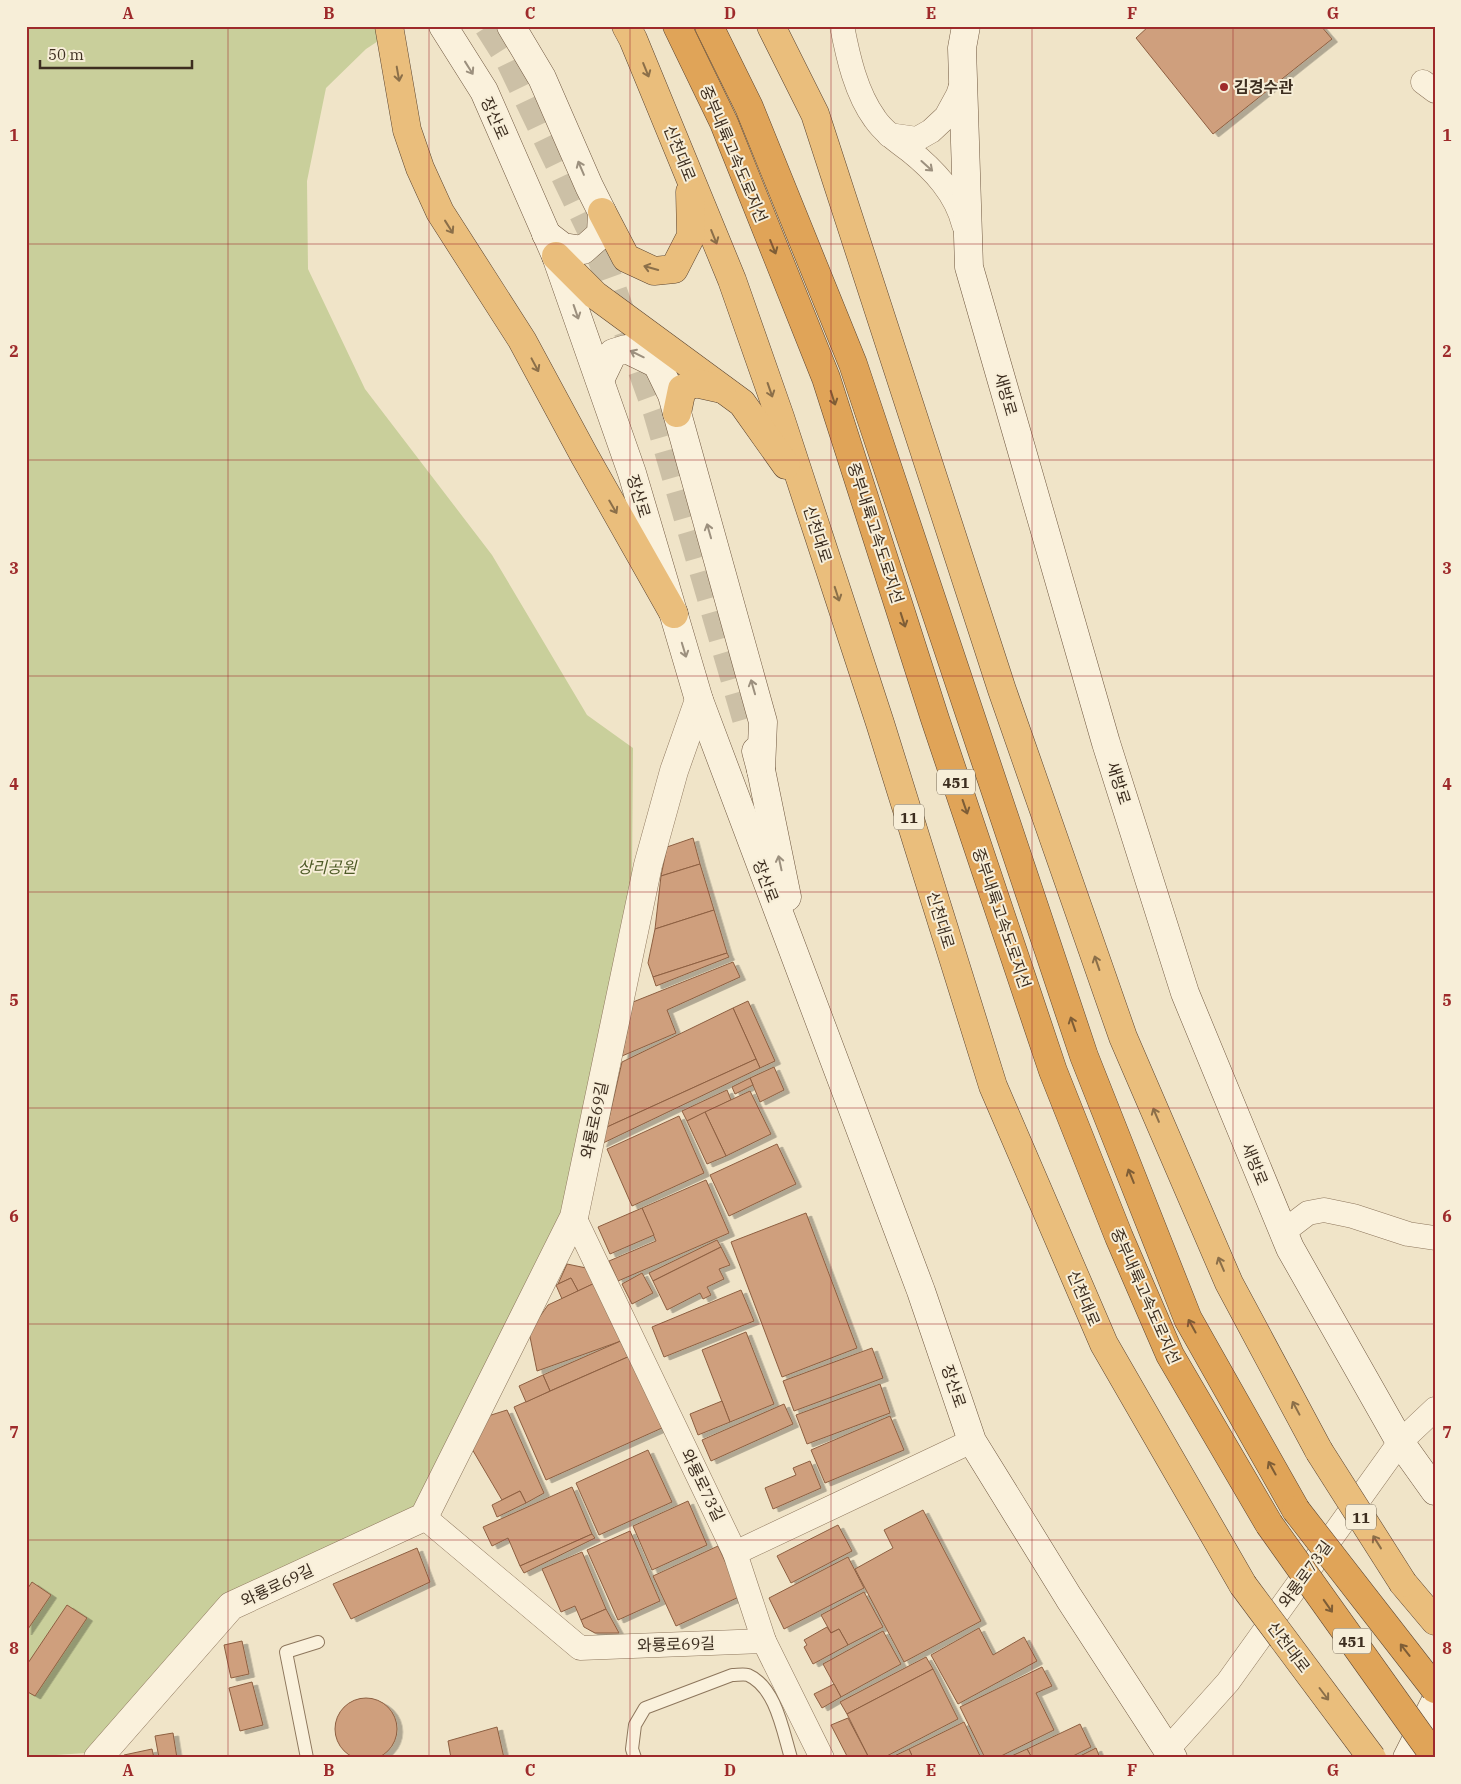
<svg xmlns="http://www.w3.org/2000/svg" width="1461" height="1784" viewBox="0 0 1461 1784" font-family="'IBM Plex Serif','Noto Sans KR',serif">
<defs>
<filter id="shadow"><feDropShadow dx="5.5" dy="3" stdDeviation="0" flood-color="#0004"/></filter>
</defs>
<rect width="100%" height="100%" fill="#f0e4c8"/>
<path fill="#c9cf9b" d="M26,26h375l-35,23 -40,39 -19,93 1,88 57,120 127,166 95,160 46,33 -1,128 -67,335 -152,302 -190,84 -137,156 -60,4z"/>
<g fill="#cf9f7d" stroke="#8d5f41" filter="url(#shadow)">
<path d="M1149,26h172l11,13 -119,95 -77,-96z"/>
<path d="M693,838l7,26 -39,12 6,-29z"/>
<path d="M700,864l14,46 -59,19 6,-53z"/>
<path d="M714,910l13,43 -74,24 -5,-14 7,-34z"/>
<path d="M727,953l2,4 -73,29 -3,-9z"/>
<path d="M733,962l7,15 -73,33 9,23 -54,23 11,-54z"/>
<path d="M748,1001l27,60 -15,7 -27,-60z"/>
<path d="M733,1008l23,51 -149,68 15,-65z"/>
<path d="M756,1059l4,9 -159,76 6,-17z"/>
<path d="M774,1067l10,23 -24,12 -10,-24z"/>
<path d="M750,1078l3,7 -18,9 -3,-7z"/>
<path d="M727,1090l4,10 -44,21 -5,-10z"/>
<path d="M750,1091l21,43 -45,22 -21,-44z"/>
<path d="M705,1112l21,44 -19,8 -20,-43z"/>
<path d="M679,1116l25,57 -72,33 -25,-57z"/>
<path d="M777,1144l19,40 -67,32 -19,-41z"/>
<path d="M706,1180l23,53 -111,48 -9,-20 47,-20 -14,-33z"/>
<path d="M642,1208l12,27 -44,19 -12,-27z"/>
<path d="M806,1213l51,135 -75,29 -51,-135z"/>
<path d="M717,1240l4,7 -68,34 -4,-8z"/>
<path d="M721,1247l9,18 -11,4 5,10 -17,8 4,8 -8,4 -3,-6 -33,17 -14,-29z"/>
<path d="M567,1264l24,5 6,13 -19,9 -7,-13 -13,6z"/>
<path d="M642,1273l11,20 -21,11 -10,-20z"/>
<path d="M571,1278l7,13 -16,8 -6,-14z"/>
<path d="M597,1282l24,59 -84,30 -8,-39 19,-27z"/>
<path d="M741,1290l13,31 -90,36 -12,-30z"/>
<path d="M746,1332l28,72 -44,18 -28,-72z"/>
<path d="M623,1340l7,16 -80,35 -7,-16z"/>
<path d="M872,1348l11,30 -89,33 -11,-30z"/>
<path d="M630,1356l32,72 -116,52 -32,-73z"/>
<path d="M543,1375l7,16 -24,11 -7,-16z"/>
<path d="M880,1384l10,29 -83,31 -11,-29z"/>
<path d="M722,1401l8,21 -32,13 -8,-21z"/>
<path d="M784,1404l9,20 -82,37 -9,-21z"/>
<path d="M507,1410l37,83 -18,10 -6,-12 -18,9 -30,-51 16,-33z"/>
<path d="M890,1416l14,34 -79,33 -14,-33z"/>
<path d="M648,1450l24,52 -73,33 -23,-52z"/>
<path d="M810,1461l11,27 -48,21 -8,-21 31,-13 -3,-7z"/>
<path d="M572,1487l20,47 -72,32 -12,-28 -16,8 -9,-19z"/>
<path d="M520,1491l6,12 -29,14 -5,-12z"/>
<path d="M688,1501l19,44 -55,25 -19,-44z"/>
<path d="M923,1510l58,111 -77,41 -49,-93 38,-21 -9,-18z"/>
<path d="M838,1525l14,26 -61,32 -14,-27z"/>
<path d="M630,1531l30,70 -42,19 -31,-70z"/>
<path d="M592,1534l3,4 -71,35 -4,-7z"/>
<path d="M718,1546l23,50 -65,30 -23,-50z"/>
<path d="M417,1548l13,34 -79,37 -18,-35z"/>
<path d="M582,1552l24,57 -25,11 -6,-14 -14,6 -19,-43z"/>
<path d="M848,1557l16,31 -80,41 -15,-31z"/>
<path d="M32,1582l19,13 -25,37v-41z"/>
<path d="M864,1592l19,35 -35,18 -9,-16 -8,4 -10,-18z"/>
<path d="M67,1605l20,13 -52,78 -9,-5v-25z"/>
<path d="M606,1609l13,24h-24l-11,-6 -3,-7z"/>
<path d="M827,1627l4,6 8,-4 9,16 -35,19 -9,-17 3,-2 -3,-5z"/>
<path d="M979,1628l14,27 31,-18 13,24 -79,43 -27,-49z"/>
<path d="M883,1631l18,33 -60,33 -18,-33z"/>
<path d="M242,1641l7,33 -18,4 -7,-33z"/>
<path d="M926,1657l7,12 -86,45 -7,-12z"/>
<path d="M1042,1667l10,19 -16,7 18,37 -57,28h-12l-25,-51z"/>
<path d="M933,1669l25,50 -75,39h-14l-22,-44z"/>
<path d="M252,1682l11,43 -23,6 -11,-43z"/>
<path d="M834,1684l7,13 -19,11 -8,-14z"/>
<circle cx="366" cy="1729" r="31"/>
<path d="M848,1718l21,40h-21l-17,-33z"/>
<path d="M964,1722l17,36h-68l-4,-9z"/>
<path d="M1080,1724l11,23 -22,11h-37l-5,-9z"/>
<path d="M497,1727l7,31h-53l-3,-17z"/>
<path d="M173,1733l4,25h-18l-4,-22z"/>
<path d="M1096,1748l4,10h-24z"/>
<path d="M152,1749l2,9h-30v-3z"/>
<path d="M909,1749l4,9h-23z"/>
<path d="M1027,1749l5,9h-25z"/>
</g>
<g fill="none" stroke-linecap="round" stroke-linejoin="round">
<path stroke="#ccc0a6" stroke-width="28" stroke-dasharray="28 14" stroke-linecap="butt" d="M488,26l21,33 82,171 66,182 90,310"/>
<defs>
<g id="service">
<path d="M307,1758l-21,-106 32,-10"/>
<path d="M635,1758l-3,-9 3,-24 10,-17 87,-33c5,0 12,-1 16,0 28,12 35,57 43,83"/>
</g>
<g id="minor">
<path d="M842,26c6,31 14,67 33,93 9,13 22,22 34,31 25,20 47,43 55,75"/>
<path d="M1423,82l12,9"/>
<path d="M889,135l28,4 14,-8 15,-14 12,-22 5,-15"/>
<path d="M574,1217l161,336 29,88 58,117"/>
<path d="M1283,1232l25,-19 16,-3 29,6 55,18 27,4"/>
<path d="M424,1517l156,131 184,-7"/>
<path d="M735,1553l237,-112"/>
<path d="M1168,1749l60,-67 172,-240 35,-33"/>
</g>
<path id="tertiary" d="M98,1758l133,-152 193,-89 150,-300 74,-352 26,-94 25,-71"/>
<g id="secondary">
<path d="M443,26l41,65 72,165 76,217 67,227 222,591 51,150 97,157 104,160"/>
<path d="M511,26l31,52 47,108 13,26 -1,22 -18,16 -20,-3 -17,-13"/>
<path d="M966,26l-4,22 7,219 137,476 79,250 105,255 110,194 35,49"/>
<path d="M600,380l13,-27 13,-4 31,15 15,31 91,327 -2,48"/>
<path d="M756,751l5,19 26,127"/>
<path d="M1407,1758l28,-56"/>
</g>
<g id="trunk">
<path d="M389,26l18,104 13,38 20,44 82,128 62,115 90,159"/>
<path d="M626,26l7,13 99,241 48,137 100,306 113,363 111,258 139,241"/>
<path d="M771,26l44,88 187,576 121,347 106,246 90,168"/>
<path d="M602,212l24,46 28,13 20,-2 17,-33 -1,-44"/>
<path d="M556,256l39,39 147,108 44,62"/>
<path d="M677,413l5,-24 13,-6 27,6"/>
<path d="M1403,1583l32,38"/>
</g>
<g id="motorway">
<path d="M677,26l47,97 102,255 109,341 118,352 66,166 51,118 99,169"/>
<path d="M709,26l40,81 104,257 231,692 104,263 108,191"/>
</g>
</defs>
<use href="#service" stroke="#8d765c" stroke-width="14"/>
<use href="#minor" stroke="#8d765c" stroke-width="25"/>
<use href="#tertiary" stroke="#8d765c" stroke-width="29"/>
<use href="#secondary" stroke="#6f573f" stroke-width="29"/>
<use href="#trunk" stroke="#5b4430" stroke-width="29"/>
<use href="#motorway" stroke="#5b4430" stroke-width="29"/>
<use href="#service" stroke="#faf1dc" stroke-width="12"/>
<use href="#minor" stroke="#faf1dc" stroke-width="24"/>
<use href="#tertiary" stroke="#faf1dc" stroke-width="28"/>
<use href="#secondary" stroke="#faf1dc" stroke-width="28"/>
<use href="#trunk" stroke="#eabe7c" stroke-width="28"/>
<use href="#motorway" stroke="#e0a458" stroke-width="28"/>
<defs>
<g id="trunk-bridge">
<path d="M1319,1451l84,132"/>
<path d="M1243,1585l129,173"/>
</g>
<g id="motorway-bridge">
<path d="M1296,1510l139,179"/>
<path d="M1269,1524l166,233"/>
</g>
</defs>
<use href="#trunk-bridge" stroke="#5b4430" stroke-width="29" stroke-linecap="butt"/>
<use href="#motorway-bridge" stroke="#5b4430" stroke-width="29" stroke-linecap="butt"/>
<use href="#trunk-bridge" stroke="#eabe7c" stroke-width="28"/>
<use href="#motorway-bridge" stroke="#e0a458" stroke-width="28"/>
</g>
<defs><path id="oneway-shaft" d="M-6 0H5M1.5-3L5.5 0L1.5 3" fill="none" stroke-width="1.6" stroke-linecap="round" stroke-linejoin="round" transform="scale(1.25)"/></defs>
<g stroke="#9c907e">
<use href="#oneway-shaft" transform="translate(469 68) rotate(58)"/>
<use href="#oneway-shaft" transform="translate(927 166) rotate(42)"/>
<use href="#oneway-shaft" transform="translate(581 168) rotate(-113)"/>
<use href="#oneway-shaft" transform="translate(576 312) rotate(71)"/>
<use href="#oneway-shaft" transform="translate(637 354) rotate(-154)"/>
<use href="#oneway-shaft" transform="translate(709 531) rotate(-106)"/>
<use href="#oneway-shaft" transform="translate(684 650) rotate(73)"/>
<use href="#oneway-shaft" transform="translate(753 687) rotate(-106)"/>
<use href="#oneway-shaft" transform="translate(780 863) rotate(-102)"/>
</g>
<g stroke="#8b6f49">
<use href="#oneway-shaft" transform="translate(646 70) rotate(68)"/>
<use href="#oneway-shaft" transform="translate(398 74) rotate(80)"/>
<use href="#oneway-shaft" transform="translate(449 227) rotate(58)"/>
<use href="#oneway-shaft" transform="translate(714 237) rotate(68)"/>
<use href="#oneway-shaft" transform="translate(651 268) rotate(-164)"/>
<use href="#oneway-shaft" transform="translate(535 365) rotate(62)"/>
<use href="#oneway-shaft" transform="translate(770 390) rotate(71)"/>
<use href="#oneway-shaft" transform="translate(613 507) rotate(60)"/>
<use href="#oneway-shaft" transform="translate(837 594) rotate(72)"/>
<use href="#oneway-shaft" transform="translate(1097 963) rotate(-109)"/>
<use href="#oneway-shaft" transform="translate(1156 1115) rotate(-113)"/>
<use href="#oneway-shaft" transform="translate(1221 1264) rotate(-113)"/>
<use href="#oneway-shaft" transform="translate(1296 1408) rotate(-118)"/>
<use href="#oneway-shaft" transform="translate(1377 1542) rotate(-122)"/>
<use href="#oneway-shaft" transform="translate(1324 1694) rotate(53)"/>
</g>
<g stroke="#7e5d36">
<use href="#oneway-shaft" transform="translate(773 247) rotate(68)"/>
<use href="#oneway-shaft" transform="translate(833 398) rotate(72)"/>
<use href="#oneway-shaft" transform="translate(903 620) rotate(72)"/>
<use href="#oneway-shaft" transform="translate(965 807) rotate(71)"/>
<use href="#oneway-shaft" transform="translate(1073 1024) rotate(-109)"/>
<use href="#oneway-shaft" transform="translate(1131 1176) rotate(-112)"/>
<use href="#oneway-shaft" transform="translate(1192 1326) rotate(-119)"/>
<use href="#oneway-shaft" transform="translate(1272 1468) rotate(-119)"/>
<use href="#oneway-shaft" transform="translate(1328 1606) rotate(55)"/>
<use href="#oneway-shaft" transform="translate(1405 1650) rotate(-128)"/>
</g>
<path fill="none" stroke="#9e2a2b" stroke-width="1" stroke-opacity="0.55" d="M228,26v1732M429,26v1732M630,26v1732M831,26v1732M1032,26v1732M1233,26v1732M26,244h1409M26,460h1409M26,676h1409M26,892h1409M26,1108h1409M26,1324h1409M26,1540h1409"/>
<circle fill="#9e2a2b" stroke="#f7eed8" stroke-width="2" cx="1224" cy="87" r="5"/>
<g text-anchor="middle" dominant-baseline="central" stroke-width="4" stroke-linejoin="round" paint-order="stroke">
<g fill="#f7eed8" stroke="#756857" stroke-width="1">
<rect x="937" y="769.5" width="38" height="25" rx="4"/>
<rect x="894" y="804.5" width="30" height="25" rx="4"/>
<rect x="1346" y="1504.5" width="30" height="25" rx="4"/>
<rect x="1333" y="1628.5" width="38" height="25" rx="4"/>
</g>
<g font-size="15" font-weight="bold" fill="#3d2e20">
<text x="956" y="782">451</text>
<text x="909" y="817">11</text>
<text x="1361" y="1517">11</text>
<text x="1352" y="1641">451</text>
</g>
<g font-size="16" font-weight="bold" fill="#3d2e20" stroke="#f7eed8" text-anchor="start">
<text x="1234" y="87">김경수관</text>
</g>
<g font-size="16" fill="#3d2e20" stroke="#f7eed8">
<text transform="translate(495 118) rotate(66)">장산로</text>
<text transform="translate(680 153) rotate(68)">신천대로</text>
<text transform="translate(734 154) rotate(67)">중부내륙고속도로지선</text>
<text transform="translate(1006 394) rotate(74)">새방로</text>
<text transform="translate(639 496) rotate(73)">장산로</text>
<text transform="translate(876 533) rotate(72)">중부내륙고속도로지선</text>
<text transform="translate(818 534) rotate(72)">신천대로</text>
<text transform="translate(1119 783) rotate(72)">새방로</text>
<text transform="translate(766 881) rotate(69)">장산로</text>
<text transform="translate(1002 918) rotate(71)">중부내륙고속도로지선</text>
<text transform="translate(941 920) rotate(73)">신천대로</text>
<text transform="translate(594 1120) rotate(-78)">와룡로69길</text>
<text transform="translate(1255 1164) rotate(68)">새방로</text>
<text transform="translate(1146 1296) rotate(66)">중부내륙고속도로지선</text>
<text transform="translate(1084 1298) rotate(67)">신천대로</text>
<text transform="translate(954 1386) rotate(71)">장산로</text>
<text transform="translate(703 1485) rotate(64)">와룡로73길</text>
<text transform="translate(1305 1574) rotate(-54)">와룡로73길</text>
<text transform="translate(277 1585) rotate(-25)">와룡로69길</text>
<text transform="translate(676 1644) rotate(-2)">와룡로69길</text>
<text transform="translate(1289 1647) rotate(53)">신천대로</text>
</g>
<g font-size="16" font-style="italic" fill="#4d5a26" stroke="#f7eed8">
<text x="327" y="867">상리공원</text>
</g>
</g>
<rect width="1461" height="1784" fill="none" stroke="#f7eed8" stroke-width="55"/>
<path d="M40 60v8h152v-8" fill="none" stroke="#3d2e20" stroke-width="2.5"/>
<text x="48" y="60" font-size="15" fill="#3d2e20" stroke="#f7eed8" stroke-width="4" paint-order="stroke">50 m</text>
<rect x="28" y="28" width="1406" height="1728" fill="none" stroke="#9e2a2b" stroke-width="2"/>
<g font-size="16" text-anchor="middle" font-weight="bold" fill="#9e2a2b">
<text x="128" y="19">A</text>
<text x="329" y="19">B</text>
<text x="530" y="19">C</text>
<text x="730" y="19">D</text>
<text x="931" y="19">E</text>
<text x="1132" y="19">F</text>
<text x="1333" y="19">G</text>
<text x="14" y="141">1</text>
<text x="1447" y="141">1</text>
<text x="14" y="357">2</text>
<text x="1447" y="357">2</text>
<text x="14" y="574">3</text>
<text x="1447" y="574">3</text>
<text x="14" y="790">4</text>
<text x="1447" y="790">4</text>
<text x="14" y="1006">5</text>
<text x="1447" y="1006">5</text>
<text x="14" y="1222">6</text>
<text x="1447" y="1222">6</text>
<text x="14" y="1438">7</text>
<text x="1447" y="1438">7</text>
<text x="14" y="1654">8</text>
<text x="1447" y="1654">8</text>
<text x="128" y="1776">A</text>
<text x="329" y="1776">B</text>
<text x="530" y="1776">C</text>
<text x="730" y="1776">D</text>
<text x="931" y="1776">E</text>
<text x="1132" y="1776">F</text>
<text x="1333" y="1776">G</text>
</g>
</svg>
